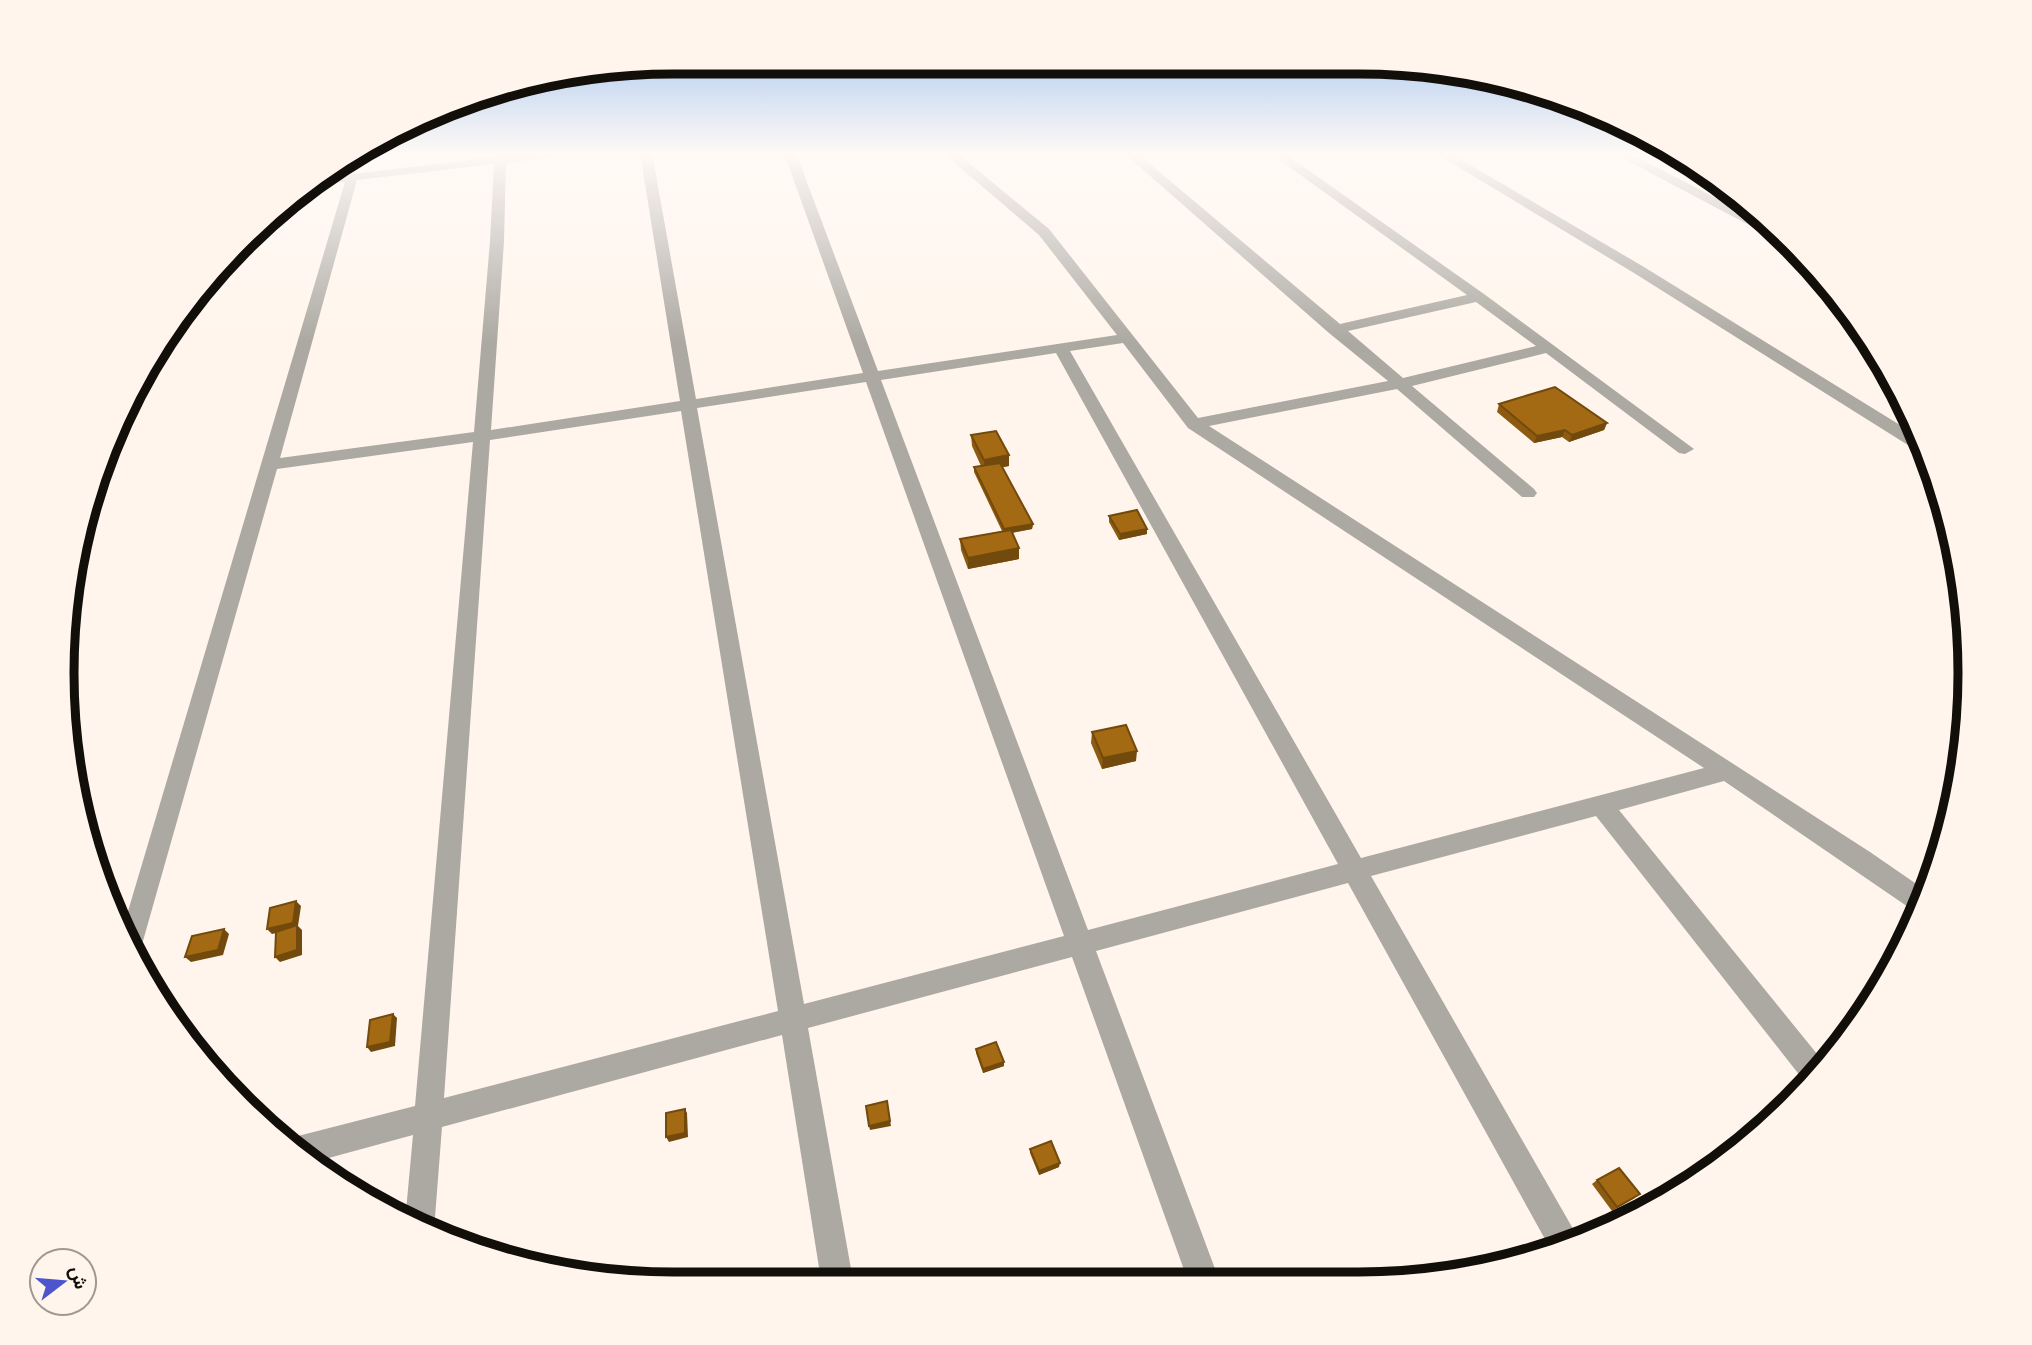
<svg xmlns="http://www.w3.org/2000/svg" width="2032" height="1345" viewBox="0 0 2032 1345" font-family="'Public Sans',Vazirmatn,sans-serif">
<rect width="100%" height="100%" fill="#fff5ec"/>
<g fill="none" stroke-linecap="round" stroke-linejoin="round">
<g fill="#aca8a2" fill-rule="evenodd">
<path d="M494,153h12v3l57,-3 -6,4 -51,6 -2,78 -13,189 189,-29 -40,-248h12l44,246 167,-26 -79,-220h12l82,218 239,-36 -78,-100 -96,-82h14l92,76 149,189 190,-37 -59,-48 -205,-180h13l203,171 127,-29 -197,-142h14l200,141 210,155 -9,5 -6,-1 -133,-100 -134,33 122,103 3,4 -3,4h-12l-125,-108 -188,37 661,426 58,40 -9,20 -5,-1 -190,-130 -105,29 207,255 -18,21 -212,-270 -225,60 205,358 3,6 -28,10 -203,-367 -252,68 124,331 -32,-1 -116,-324 -264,71 45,252h-32l-39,-245 -340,92 -8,103 -29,-8 8,-87 -99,27 -28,-19 12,-7 117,-30 58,-664 -196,27 -138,486 -5,2 -11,-29 222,-746 -34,3 7,-7 176,-21zM494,164l-4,77 -16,191 -194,26 77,-278zM1476,302l60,44 -133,32 -55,-47zM1123,343l65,85 516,340 -343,90 -291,-507zM1056,353l282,511 -250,66 -207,-550zM866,382l198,554 -260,68 -107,-596zM681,411l97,600 -334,87 46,-658z"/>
<path d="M1435,153h15l194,114 277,171 6,15 -8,-1 -285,-179z"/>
<path d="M1613,153h16l149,77 13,13h-8z"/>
</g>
</g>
<g fill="#8c5a10">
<path d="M1499,404l108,19 -3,7 -35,12 -7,-5 -28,6 -37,-31z"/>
<path d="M971,435l38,31 -7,1 31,57 -1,5 -20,4 7,26 -51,10 -7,-19 -1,-11 42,-8 -28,-59v-5l7,-1 -9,-20z"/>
<path d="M1109,516l38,18 -28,6 -10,-18z"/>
<path d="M1092,732l44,29 -34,8 -11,-26z"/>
<path d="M976,1049l28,13v4l-21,7 -7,-20z"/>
<path d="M1030,1149l29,18 -20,8 -9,-22z"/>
<path d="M1597,1180l38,18 -23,13 -20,-27z"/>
</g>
<g fill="#724a0d">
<path d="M1607,423l-3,7 -35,12 3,-7z"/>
<path d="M1565,430l-3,7 -28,6 3,-7z"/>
<path d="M1009,455v11l-25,5v-11z"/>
<path d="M1033,524l-1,5 -28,5v-5z"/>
<path d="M1147,529v5l-28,6 1,-6z"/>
<path d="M1019,548v11l-51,10v-11z"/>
<path d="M1137,751l-1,10 -34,8 1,-11z"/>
<path d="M296,901l5,5 -3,20 4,4v25l-22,7 -5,-5 22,-29 -25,6 -5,-5z"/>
<path d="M224,929l5,5 -6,21 -32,7 -6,-5z"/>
<path d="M393,1014l4,4 -2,28 -24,6 -4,-5z"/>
<path d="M1004,1062v4l-21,7v-4z"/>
<path d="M887,1101l4,25 -21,4 -1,-4z"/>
<path d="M685,1109l2,4 1,24 -19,5 -3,-5z"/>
<path d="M1060,1163l-1,4 -20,8v-4z"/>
</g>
<g fill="#a36913" stroke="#724a0d" stroke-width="2">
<path d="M1555,387l52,36 -35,12 -7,-5 -28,6 -38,-32z"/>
<path d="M996,431l13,24 -25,5 -13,-25z"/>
<path d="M1000,463l33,61 -29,5 -30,-62z"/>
<path d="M1137,510l10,19 -27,5 -11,-18z"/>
<path d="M1011,530l8,18 -51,10 -8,-19z"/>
<path d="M1126,725l11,26 -34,7 -11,-26z"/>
<path d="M296,901l-3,22 -26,6 3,-21z"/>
<path d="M297,925v25l-22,7 1,-25z"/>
<path d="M224,929l-6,21 -33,7 7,-21z"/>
<path d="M393,1014l-3,28 -23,5 3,-27z"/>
<path d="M996,1042l8,20 -21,7 -7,-20z"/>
<path d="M887,1101l3,20 -21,5 -3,-20z"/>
<path d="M685,1109v24l-19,4v-24z"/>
<path d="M1051,1141l9,22 -21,8 -9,-22z"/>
<path d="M1619,1168l21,26 -23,13 -20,-27z"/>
</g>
<linearGradient id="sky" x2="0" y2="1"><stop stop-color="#94baed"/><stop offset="0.45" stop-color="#fffaf6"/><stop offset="1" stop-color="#fffaf6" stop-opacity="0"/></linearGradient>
<rect width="2032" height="342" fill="url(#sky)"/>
<path d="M0 0H2032V1345H0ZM673 74H1359A599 599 0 0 1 1958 673V673A599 599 0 0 1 1359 1272H673A599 599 0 0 1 74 673V673A599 599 0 0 1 673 74Z" fill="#fff5ec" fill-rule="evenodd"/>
<path fill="none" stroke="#120e0a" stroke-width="9" d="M673 74H1359A599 599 0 0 1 1958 673V673A599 599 0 0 1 1359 1272H673A599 599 0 0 1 74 673V673A599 599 0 0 1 673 74Z"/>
<g transform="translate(63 1282) rotate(74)"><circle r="33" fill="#fff5ec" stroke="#a09992" stroke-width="2"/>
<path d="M0-5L12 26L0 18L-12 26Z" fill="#4c55cb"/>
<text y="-10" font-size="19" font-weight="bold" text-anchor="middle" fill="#120e0a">ش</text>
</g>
</svg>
